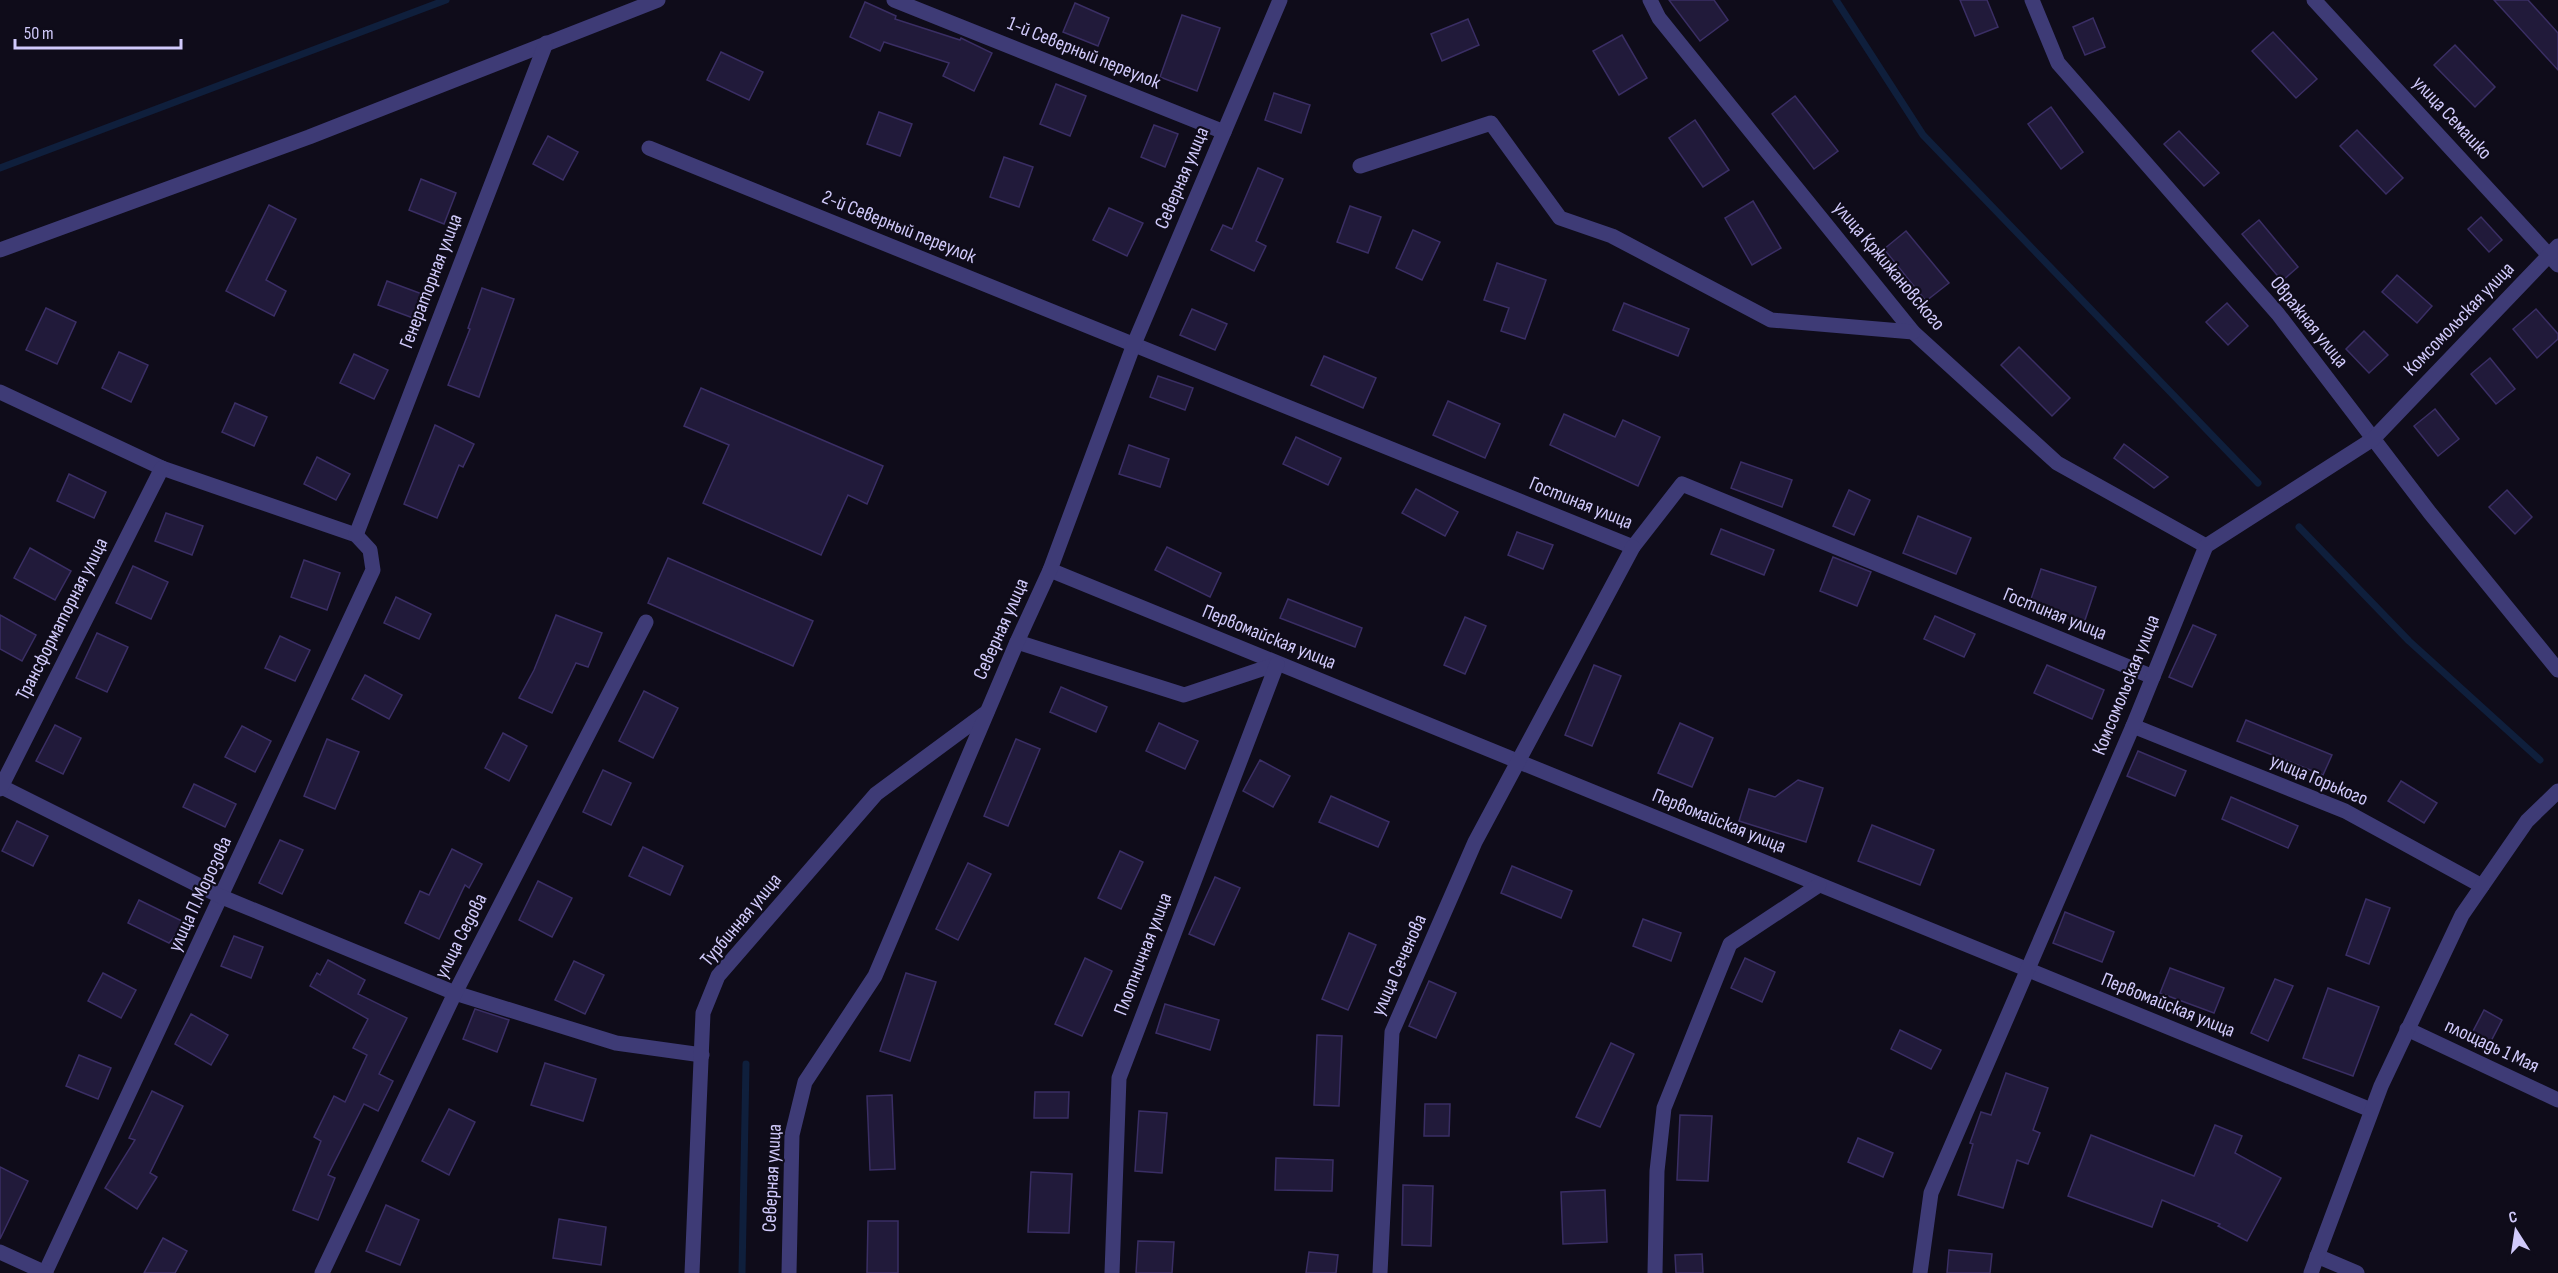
<svg xmlns="http://www.w3.org/2000/svg" width="2558" height="1273" viewBox="0 0 2558 1273" font-family="'Sofia Sans Condensed',sans-serif">
<rect width="100%" height="100%" fill="#0f0c1a"/>
<g fill="none" stroke-linecap="round" stroke-linejoin="round">
<g stroke="#0f1f3c" stroke-width="7">
<path d="M1836,0l87,135 335,348"/>
<path d="M0,168l446,-168"/>
<path d="M2299,527l110,114 131,119"/>
<path d="M742,1273l4,-209"/>
</g>
</g>
<g fill="#211a3a" stroke="#3a2e64" stroke-width="1.5">
<path d="M1669,0h45l14,20 -28,21z"/>
<path d="M1960,0h27l11,27 -23,9z"/>
<path d="M2494,0h34l30,33v37z"/>
<path d="M865,2l31,14 -1,3 65,21 1,-2 31,15 -18,38 -31,-15 6,-13 -65,-21 -4,9 -30,-14z"/>
<path d="M1075,3l34,15 -11,28 -35,-14z"/>
<path d="M1182,15l38,13 -23,63 -37,-14z"/>
<path d="M2093,18l12,29 -20,8 -12,-28z"/>
<path d="M1468,19l11,26 -37,16 -11,-27z"/>
<path d="M2273,32l44,47 -21,19 -44,-47z"/>
<path d="M1622,35l25,43 -28,17 -26,-44z"/>
<path d="M2455,45l40,42 -20,20 -41,-42z"/>
<path d="M721,52l42,20 -14,28 -42,-20z"/>
<path d="M1056,84l30,12 -16,40 -30,-12z"/>
<path d="M1274,93l36,12 -9,28 -36,-13z"/>
<path d="M1795,96l43,55 -24,18 -42,-55z"/>
<path d="M2051,107l32,45 -22,17 -33,-45z"/>
<path d="M879,112l33,12 -12,32 -33,-12z"/>
<path d="M1695,120l34,50 -26,17 -34,-49z"/>
<path d="M1154,125l24,9 -13,33 -24,-10z"/>
<path d="M2357,130l46,48 -17,16 -46,-48z"/>
<path d="M2179,131l40,42 -15,13 -40,-42z"/>
<path d="M548,136l30,16 -15,28 -30,-16z"/>
<path d="M1004,157l29,10 -14,40 -29,-10z"/>
<path d="M1258,168l25,11 -27,62 10,5 -12,25 -43,-21 12,-25 9,4z"/>
<path d="M421,179l35,14 -12,31 -35,-14z"/>
<path d="M1753,201l28,47 -29,17 -27,-47z"/>
<path d="M269,205l27,14 -30,61 20,11 -12,25 -48,-25z"/>
<path d="M1350,206l31,11 -13,36 -31,-11z"/>
<path d="M1109,208l34,15 -16,33 -34,-16z"/>
<path d="M2481,217l21,23 -13,12 -21,-23z"/>
<path d="M2259,220l39,47 -16,14 -40,-47z"/>
<path d="M1413,230l27,12 -18,38 -26,-12z"/>
<path d="M1906,231l43,52 -23,18 -42,-52z"/>
<path d="M1497,263l49,17 -21,59 -24,-8 8,-23 -25,-8z"/>
<path d="M2397,275l35,31 -15,17 -35,-31z"/>
<path d="M387,281l35,13 -9,24 -35,-13z"/>
<path d="M482,288l32,11 -35,98 -31,-12 22,-56 -2,-1z"/>
<path d="M1624,303l65,26 -11,27 -65,-26z"/>
<path d="M2227,303l21,23 -20,19 -22,-23z"/>
<path d="M46,308l30,14 -19,42 -31,-14z"/>
<path d="M1192,309l35,15 -12,26 -35,-15z"/>
<path d="M2536,309l22,25v5l-21,19 -24,-29z"/>
<path d="M2364,331l24,24 -19,18 -23,-24z"/>
<path d="M2019,347l51,51 -18,18 -51,-51z"/>
<path d="M119,352l29,13 -17,37 -29,-14z"/>
<path d="M354,354l34,16 -14,29 -34,-16z"/>
<path d="M1324,356l52,22 -13,30 -52,-23z"/>
<path d="M2490,358l25,31 -19,15 -25,-30z"/>
<path d="M1158,376l35,12 -8,22 -35,-13z"/>
<path d="M701,388l182,78 -16,38 -19,-9 -27,60 -118,-52 26,-58 -45,-19z"/>
<path d="M1448,401l52,23 -15,34 -52,-23z"/>
<path d="M235,403l32,14 -13,29 -32,-14z"/>
<path d="M2435,409l24,30 -21,17 -24,-30z"/>
<path d="M1564,414l51,23 8,-17 37,17 -22,49 -88,-41z"/>
<path d="M435,425l39,19 -11,23 -4,-2 -22,53 -33,-14z"/>
<path d="M1296,437l45,21 -13,27 -45,-21z"/>
<path d="M2124,444l44,33 -14,11 -40,-30z"/>
<path d="M1129,445l40,14 -9,28 -41,-13z"/>
<path d="M317,457l33,17 -14,26 -32,-16z"/>
<path d="M1741,462l51,18 -10,27 -51,-19z"/>
<path d="M69,474l37,18 -12,26 -37,-17z"/>
<path d="M1416,489l42,23 -13,24 -43,-23z"/>
<path d="M1849,490l21,10 -16,35 -21,-9z"/>
<path d="M2507,490l25,27 -17,17 -26,-27z"/>
<path d="M166,513l37,13 -11,29 -37,-14z"/>
<path d="M1918,516l53,22 -15,36 -53,-21z"/>
<path d="M1721,529l53,21 -10,25 -53,-21z"/>
<path d="M1517,532l36,13 -10,24 -35,-14z"/>
<path d="M1167,547l54,26 -11,24 -55,-27z"/>
<path d="M30,548l41,23 -16,29 -41,-22z"/>
<path d="M1833,557l38,15 -14,34 -37,-15z"/>
<path d="M668,558l145,63 -20,45 -145,-63z"/>
<path d="M304,560l36,13 -13,37 -36,-13z"/>
<path d="M133,566l35,16 -17,37 -35,-16z"/>
<path d="M2041,569l55,18 -12,36 -55,-18z"/>
<path d="M396,597l35,17 -12,25 -35,-16z"/>
<path d="M1288,599l74,29 -7,19 -75,-29z"/>
<path d="M0,615l36,20 -14,26 -22,-12z"/>
<path d="M556,615l46,18 -14,34 -12,-4 -24,50 -33,-15 15,-28z"/>
<path d="M1935,616l40,18 -11,23 -40,-18z"/>
<path d="M1465,617l21,9 -21,48 -21,-9z"/>
<path d="M2193,625l23,10 -24,52 -23,-10z"/>
<path d="M97,633l31,14 -21,45 -31,-14z"/>
<path d="M280,636l30,14 -15,31 -30,-13z"/>
<path d="M1594,665l27,11 -29,70 -27,-11z"/>
<path d="M2047,665l57,25 -12,29 -58,-26z"/>
<path d="M365,675l37,20 -13,24 -37,-20z"/>
<path d="M1061,687l46,20 -11,25 -46,-20z"/>
<path d="M644,691l34,17 -25,50 -34,-17z"/>
<path d="M2246,720l86,35 -9,20 -86,-34z"/>
<path d="M1159,723l39,18 -13,28 -39,-18z"/>
<path d="M1680,723l33,15 -21,49 -34,-14z"/>
<path d="M55,725l26,13 -18,36 -27,-13z"/>
<path d="M242,726l29,15 -16,31 -30,-15z"/>
<path d="M503,733l24,13 -18,35 -24,-13z"/>
<path d="M327,739l32,13 -24,57 -31,-13z"/>
<path d="M1016,739l24,10 -32,77 -24,-10z"/>
<path d="M2138,751l48,20 -11,25 -48,-20z"/>
<path d="M1260,760l30,16 -17,31 -30,-16z"/>
<path d="M603,770l28,13 -20,42 -28,-13z"/>
<path d="M1798,780l25,8 -17,54 -67,-21 10,-32 26,8z"/>
<path d="M2401,781l36,22 -13,20 -36,-22z"/>
<path d="M194,784l42,20 -11,23 -42,-20z"/>
<path d="M1331,796l58,26 -11,25 -59,-25z"/>
<path d="M2231,797l67,29 -10,22 -66,-29z"/>
<path d="M17,821l31,15 -15,30 -31,-15z"/>
<path d="M1872,825l62,25 -14,35 -62,-24z"/>
<path d="M280,840l23,10 -21,44 -23,-11z"/>
<path d="M643,847l40,19 -13,29 -41,-19z"/>
<path d="M452,849l30,15 -13,24 -4,-3 -26,54 -34,-16 15,-32 9,4z"/>
<path d="M1120,851l23,11 -22,47 -23,-11z"/>
<path d="M968,863l23,11 -33,66 -22,-11z"/>
<path d="M1512,866l60,25 -11,27 -60,-25z"/>
<path d="M1215,877l25,11 -26,57 -25,-11z"/>
<path d="M538,881l34,17 -20,39 -33,-17z"/>
<path d="M2366,899l24,9 -21,56 -23,-9z"/>
<path d="M139,900l47,23 -17,20 -41,-20z"/>
<path d="M2065,912l49,20 -12,30 -49,-19z"/>
<path d="M1643,919l38,14 -10,28 -38,-15z"/>
<path d="M1349,933l27,12 -28,65 -26,-11z"/>
<path d="M234,936l29,11 -12,31 -30,-12z"/>
<path d="M1085,958l27,13 -30,65 -27,-12z"/>
<path d="M1745,958l30,14 -13,30 -31,-14z"/>
<path d="M328,960l37,20 -7,14 49,24 -28,56 14,7 -15,30 -14,-7 -36,71 7,3 -17,42 -25,-10 28,-69 -7,-4 20,-41 11,6 22,-47 -14,-7 15,-29 -58,-33 7,-13 3,2z"/>
<path d="M574,961l30,14 -19,39 -30,-14z"/>
<path d="M2170,968l54,20 -10,25 -54,-20z"/>
<path d="M103,973l33,17 -15,28 -33,-17z"/>
<path d="M906,973l30,9 -26,79 -30,-10z"/>
<path d="M2275,979l18,7 -25,55 -17,-8z"/>
<path d="M1429,981l27,12 -20,45 -27,-12z"/>
<path d="M2328,988l51,19 -26,69 -50,-18z"/>
<path d="M1165,1004l54,16 -9,30 -54,-17z"/>
<path d="M475,1009l34,11 -12,32 -34,-13z"/>
<path d="M2484,1010l18,10 -13,25 -18,-10z"/>
<path d="M191,1014l37,21 -17,30 -36,-21z"/>
<path d="M1900,1030l41,20 -10,19 -40,-20z"/>
<path d="M1317,1035l25,1 -3,70 -25,-1z"/>
<path d="M1611,1043l23,11 -34,73 -24,-10z"/>
<path d="M79,1055l32,13 -13,31 -32,-13z"/>
<path d="M545,1063l51,16 -13,42 -52,-16z"/>
<path d="M2006,1073l42,15 -15,42 7,3 -12,31 -11,-4 -14,48 -45,-13 15,-51 -3,-1 11,-31 10,3z"/>
<path d="M152,1091l31,15 -33,67 7,4 -20,32 -32,-21 30,-48 -6,-2z"/>
<path d="M1035,1092h34l-1,26h-34z"/>
<path d="M892,1095l3,74 -25,1 -3,-74z"/>
<path d="M1425,1104h25l-1,32h-25z"/>
<path d="M449,1109l26,13 -26,53 -27,-14z"/>
<path d="M1139,1111l28,2 -5,60 -27,-2z"/>
<path d="M1680,1115l32,1 -4,65 -31,-1z"/>
<path d="M2215,1125l27,11 -7,17 46,25 -34,63 -29,-15 2,-2 -58,-24 -10,27 -84,-31 23,-61 103,41z"/>
<path d="M1858,1138l35,15 -10,24 -35,-15z"/>
<path d="M1276,1158l57,2 -1,31 -57,-1z"/>
<path d="M0,1167l28,14 -28,58z"/>
<path d="M1031,1172l41,2 -3,59 -41,-1z"/>
<path d="M1403,1185l30,1 -2,60 -29,-1z"/>
<path d="M1605,1190l2,52 -44,2 -2,-52z"/>
<path d="M386,1205l33,15 -19,45 -34,-14z"/>
<path d="M559,1219l47,8 -5,38 -48,-7z"/>
<path d="M868,1221h30v52h-31z"/>
<path d="M163,1238l24,13 -12,22h-31z"/>
<path d="M1138,1241l36,1 -2,31h-36z"/>
<path d="M1949,1250l43,4 -2,19h-43z"/>
<path d="M1309,1252l29,3 -2,18h-30z"/>
<path d="M1702,1254l1,19h-27l-1,-18z"/>
</g>
<g fill="none" stroke-linecap="round" stroke-linejoin="round">
<g stroke="#3e3b76" stroke-width="15">
<path d="M894,0l330,132"/>
<path d="M1650,0l9,18 254,314 144,131 149,83"/>
<path d="M2032,0l26,63 220,251 152,199 128,157"/>
<path d="M2314,0l244,265"/>
<path d="M649,148l984,399 49,-63 471,193"/>
<path d="M1360,166l131,-43 69,95 52,18 159,84 142,12"/>
<path d="M0,250l309,-113 349,-137"/>
<path d="M0,392l162,76 194,67 14,15 3,20 -328,703"/>
<path d="M356,535l190,-492"/>
<path d="M1050,570l1321,540"/>
<path d="M1017,642l167,53 93,-31"/>
<path d="M2133,726l212,85 137,75"/>
<path d="M0,786l222,111 233,96 161,50 86,12"/>
<path d="M0,789l162,-321"/>
<path d="M2407,1029l151,71"/>
<path d="M0,1252l46,21"/>
<path d="M2317,1256l40,17"/>
<path d="M322,1273l133,-280 191,-371"/>
<path d="M692,1273l11,-260 15,-37 158,-182 111,-82"/>
<path d="M789,1273l3,-138 13,-53 70,-106 142,-334 33,-72 84,-226 146,-344"/>
<path d="M1112,1273l7,-195 158,-414"/>
<path d="M1380,1273l12,-241 83,-190 158,-295"/>
<path d="M1655,1273l2,-102 7,-63 66,-164 89,-59"/>
<path d="M1920,1273l11,-80 202,-467 73,-180 167,-107 185,-193"/>
<path d="M2311,1273l70,-187 81,-171 65,-94 31,-30"/>
</g>
</g>
<g text-anchor="middle" dominant-baseline="central" stroke-width="4.5" stroke-linejoin="round" paint-order="stroke">
<g font-size="20" fill="#d1cafb" stroke="#0f0c1a">
<text transform="translate(1084 53) rotate(22)">1-й Северный переулок</text>
<text transform="translate(2452 118) rotate(47)">улица Семашко</text>
<text transform="translate(1182 178) rotate(-67)">Северная улица</text>
<text transform="translate(899 227) rotate(22)">2-й Северный переулок</text>
<text transform="translate(1889 266) rotate(50)">улица Кржижановского</text>
<text transform="translate(431 281) rotate(-69)">Генераторная улица</text>
<text transform="translate(2459 319) rotate(-46)">Комсомольская улица</text>
<text transform="translate(2309 322) rotate(51)">Овражная улица</text>
<text transform="translate(1581 503) rotate(22)">Гостиная улица</text>
<text transform="translate(2055 614) rotate(22)">Гостиная улица</text>
<text transform="translate(62 619) rotate(-63)">Трансформаторная улица</text>
<text transform="translate(1001 629) rotate(-66)">Северная улица</text>
<text transform="translate(1269 637) rotate(22)">Первомайская улица</text>
<text transform="translate(2126 685) rotate(-68)">Комсомольская улица</text>
<text transform="translate(2319 780) rotate(23)">улица Горького</text>
<text transform="translate(1719 821) rotate(22)">Первомайская улица</text>
<text transform="translate(200 894) rotate(-65)">улица П.Морозова</text>
<text transform="translate(741 920) rotate(-50)">Турбинная улица</text>
<text transform="translate(461 936) rotate(-63)">улица Седова</text>
<text transform="translate(1143 954) rotate(-69)">Плотничная улица</text>
<text transform="translate(1399 965) rotate(-66)">улица Сеченова</text>
<text transform="translate(2168 1005) rotate(22)">Первомайская улица</text>
<text transform="translate(2492 1046) rotate(25)">площадь 1 Мая</text>
<text transform="translate(772 1178) rotate(-87)">Северная улица</text>
</g>
</g>
<g transform="translate(2516 1231) rotate(348)" stroke="#0f0c1a" stroke-width="4.5" paint-order="stroke">
<path d="M0-4.5L10 22L0 15L-10 22Z" fill="#d1cafb"/>
<text y="-9" font-size="16" font-weight="bold" text-anchor="middle" fill="#d1cafb">С</text>
</g>
<path d="M15 39v9h166v-9" fill="none" stroke="#d1cafb" stroke-width="3"/>
<text x="24" y="39" font-size="18" fill="#d1cafb" stroke="#0f0c1a" stroke-width="4.5" paint-order="stroke">50 m</text>
</svg>
